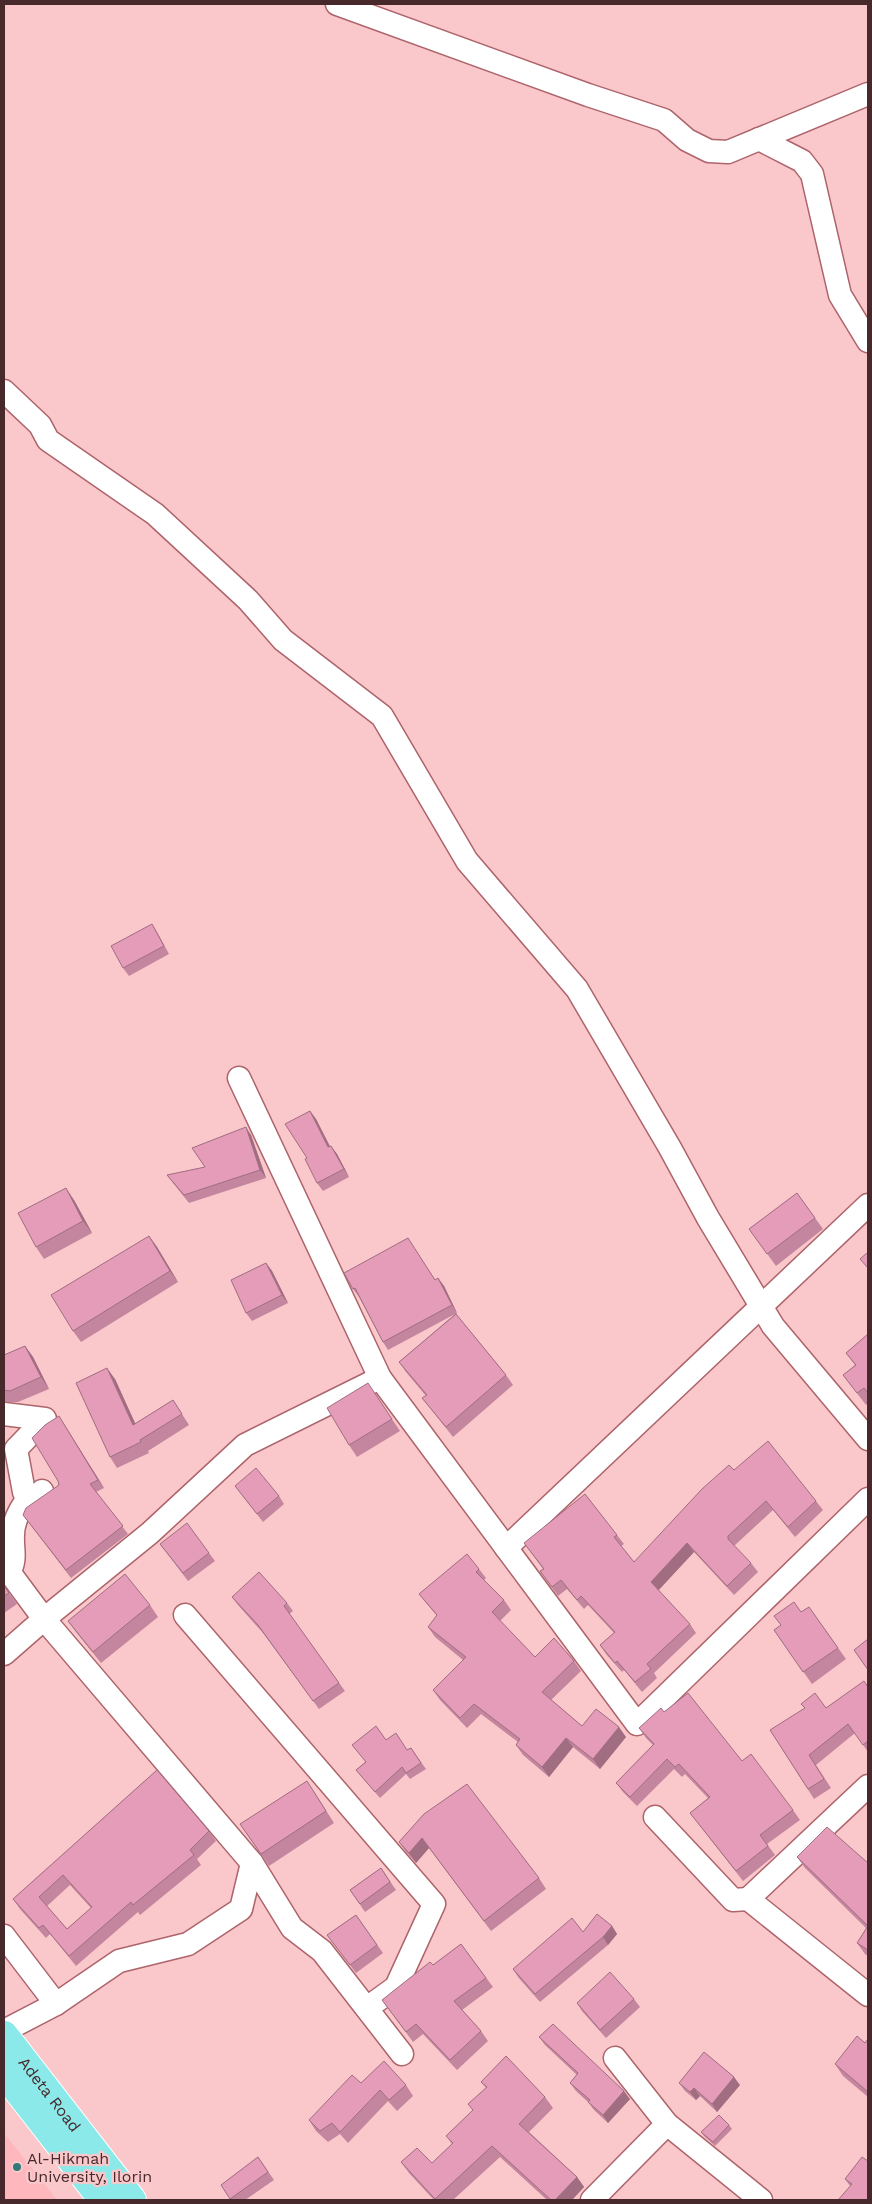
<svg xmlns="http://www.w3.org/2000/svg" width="872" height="2204" viewBox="0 0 872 2204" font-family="'Work Sans',sans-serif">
<rect width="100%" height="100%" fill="#fac8cb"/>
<path fill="#feb7bc" d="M4,2133l53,67h-53z"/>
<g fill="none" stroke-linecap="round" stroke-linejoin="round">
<defs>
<g id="street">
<path d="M337,4l251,91 76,25 23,20 22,11 19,1 140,-58"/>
<path d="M759,139l43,22 10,13 28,121 28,46"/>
<path d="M4,391l36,34 8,15 107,74 93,86 35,40 99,76 85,145 110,128 93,159 38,70 65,108 95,113"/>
<path d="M239,1078l141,300 257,346 231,-225"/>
<path d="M4,1414l41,5 -29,30 8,43 6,11"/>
<path d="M506,1548l362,-343"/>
<path d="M4,1565l40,54 208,244"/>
<path d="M9,1572c8,-12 3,-24 4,-37 0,-11 5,-22 11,-31l6,-1 12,-12"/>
<path d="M185,1615l249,289 -38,83 -29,21"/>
<path d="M4,1654l40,-35 106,-86 95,-88 135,-67"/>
<path d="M868,1786l-120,113 120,96"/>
<path d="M655,1817l78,83 15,-1"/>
<path d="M4,1936l52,68"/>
<path d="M4,2031l52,-27 63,-43 69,-17 53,-35 11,-46 40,65 30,23 80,103"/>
<path d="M615,2058l52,66 94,76"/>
<path d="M592,2200l75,-76"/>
</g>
<g id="primary">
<path id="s1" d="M4,2035l128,165"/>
<path d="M4,2073l99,127"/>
</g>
</defs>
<use href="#street" stroke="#ad646b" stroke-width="25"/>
<use href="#primary" stroke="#fff" stroke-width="30"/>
<use href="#street" stroke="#fff" stroke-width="22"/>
<use href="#primary" stroke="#8ce9e9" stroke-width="28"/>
</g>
<g fill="#c4869e" fill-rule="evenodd">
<path d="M152,924l5,8 12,22 -40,22 -6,-8z"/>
<path d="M310,1111l6,8 14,27 7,8 12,23 -26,14 -6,-8 -10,-25z"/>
<path d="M251,1135l15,43 -77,25 -16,-20 -6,-8 38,-8z"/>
<path d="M797,1193l26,36 -47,37 -27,-37z"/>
<path d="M74,1200l18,33 -48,26 -8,-12z"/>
<path d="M149,1236l8,11 21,35 -97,60 -8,-11z"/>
<path d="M408,1238l27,42 3,-2 6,8 13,27 -1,1 50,61 7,10 -60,52 -23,-29 -8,-10 4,-2 -20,-24 -7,-10 56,-48 -67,36 -5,-8 -24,-45 -6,-8z"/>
<path d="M266,1263l6,8 16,32 -36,18 -6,-8z"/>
<path d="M868,1334v69l-2,2 -23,-30 12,-10 -9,-12z"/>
<path d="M25,1346l8,11 16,32 -31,13h-14v-47z"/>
<path d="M115,1379l20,45 38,-24 16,25 -41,26 1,2 -32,15 -7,-11z"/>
<path d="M376,1395l24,36 -43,26 -8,-12z"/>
<path d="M59,1416l45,72 -8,4 32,42 -57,44 -48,-63 36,-30z"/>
<path d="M734,1470l82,31 7,9 -28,27 -22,-27 -39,36 17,17 7,9 -24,23 -40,-43 -36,38 32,34 6,9 -42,40 3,5 -15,14 -18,-22 -2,2 -16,-18 -6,-9 14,-12 -26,-28 -4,4 -17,-20 -9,7 -18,-25 3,-2 -19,-26 93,-8 7,9 -3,2 13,16z"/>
<path d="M235,1486l44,10 5,8 -21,18z"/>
<path d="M160,1544l49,9 6,8 -27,20z"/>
<path d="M479,1569l7,9 -2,2 20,20 7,10 -11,11 35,36 39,4 7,10 -30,29 31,26 44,11 -26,32 -27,-22 -24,30 -26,-22 -7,-10 2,-3 -37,-28 -14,14 -27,-28 -7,-10 30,-30 -28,-23 -7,-10 9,-11 -18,-22z"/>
<path d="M4,1586l13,18 -13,9z"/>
<path d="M232,1597l55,6 6,8 -4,3 56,77 -26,18 -56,-76 -25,-28z"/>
<path d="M150,1605l8,12 -57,46 -25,-31 -8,-11z"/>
<path d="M809,1607l37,52 -34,25 -38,-54z"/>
<path d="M868,1687v65l-13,-19 -39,32 15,23 -17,11 -44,-69 56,-22z"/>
<path d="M664,1712l78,49 51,49 7,10 -33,24 8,11 -32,26 -53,-68 18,-15 -23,-24 -3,3 -8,-8 -37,37 -14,-14 -7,-9 37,-38 -7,-7 -7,-10z"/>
<path d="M386,1740l21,10 4,-2 15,21 -16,10 -4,-5 -26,24 -19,-22 -5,-6 9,-8z"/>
<path d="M157,1770l52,61 7,10 -19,18 4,6 -61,50 -2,-3 -62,54 -26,-32 -4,4 -26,-29 -7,-10zM70,1885l21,23 -24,21 -20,-23z"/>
<path d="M315,1793l19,30 -65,43 -29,-42z"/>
<path d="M424,1814l115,64 7,11 -55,42 -62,-83 -13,15 -10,-11 -7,-10z"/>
<path d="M797,1857l71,6v93l-3,-2 -8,-11 9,-15 -61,-60z"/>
<path d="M381,1868l15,22 -31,22 -15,-22z"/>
<path d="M356,1915l27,38 -27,20 -29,-38z"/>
<path d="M612,1926l5,8 -9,11 -68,57 -22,-25 -5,-8 70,-37z"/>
<path d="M461,1944l32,43 -31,23 19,21 7,10 -31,29 -34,-36 -10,8 -31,-42 51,-35z"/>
<path d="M634,1999l6,8 -34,31 -24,-27 -5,-8z"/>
<path d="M539,2037l91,62 -22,24 -14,-13 -6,-8 -12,-11 -6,-8 7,-8 -32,-30z"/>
<path d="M868,2039v58l-25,-21 -8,-12 30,-21z"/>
<path d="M481,2082l64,15 8,11 -24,24 48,45 7,10 -12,13h-25l-47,-43 -47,43h-19l-25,-27 -8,-11 31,1 20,-19 -6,-8 27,-26 -5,-6 18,-16z"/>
<path d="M361,2083l45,2 7,11 -16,15 -9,-10 -40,42 -8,-9 -12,8 -12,-11 -7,-11z"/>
<path d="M679,2083l61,2 -23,27 -17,-16 -4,4 -11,-9z"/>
<path d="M729,2125l3,4 -17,17 -11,-10 -3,-4z"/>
<path d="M258,2157l16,23 -29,20h-13l-11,-15z"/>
<path d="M868,2161l-18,25 -5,-7z"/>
</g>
<g fill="#a06d81">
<path d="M310,1111l6,8 18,36 -6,-8z"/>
<path d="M246,1127l5,8 15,43 -6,-8z"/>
<path d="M331,1146l6,8 12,23 -5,-8z"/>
<path d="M66,1188l8,12 18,33 -9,-12z"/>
<path d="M149,1236l8,11 21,35 -8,-11z"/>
<path d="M266,1263l6,8 16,32 -6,-8z"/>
<path d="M438,1278l6,8 13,27 -5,-8z"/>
<path d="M25,1346l8,11 16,32 -8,-12z"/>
<path d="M107,1368l8,11 26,57 -8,-11z"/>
<path d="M59,1416l45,72 -6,-8z"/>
<path d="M687,1543l7,9 -37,40 -6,-10z"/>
<path d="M619,1727l7,10 -26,32 -7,-10z"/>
<path d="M566,1738l7,9 -24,30 -7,-10z"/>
<path d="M422,1838l7,10 -13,15 -7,-10z"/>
<path d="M612,1926l5,8 -9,11 -5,-8z"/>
<path d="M734,2077l6,8 -23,27 -5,-8z"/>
<path d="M694,2088l6,8 -4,4 -6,-8z"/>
<path d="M624,2091l6,8 -22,24 -5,-8z"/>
<path d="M577,2177l7,10 -12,13h-17z"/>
</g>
<g fill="#e49cb8" stroke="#a06d81" fill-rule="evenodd">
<path d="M152,924l12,22 -41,22 -12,-22z"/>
<path d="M310,1111l18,36 3,-1 13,23 -27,14 -12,-24 2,-1 -22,-34z"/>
<path d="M246,1127l14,43 -76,25 -17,-20 38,-8 -13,-19z"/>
<path d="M66,1188l17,33 -47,26 -18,-34z"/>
<path d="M797,1193l18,25 -48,36 -18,-25z"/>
<path d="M149,1236l21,35 -97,60 -22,-36z"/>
<path d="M408,1238l27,42 3,-2 14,27 -69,37 -28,-54 -2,1 -9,-16z"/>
<path d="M868,1252v16l-8,-9z"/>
<path d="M266,1263l16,32 -36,18 -15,-33z"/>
<path d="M456,1314l50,61 -60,52 -24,-29 5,-3 -28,-33z"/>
<path d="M868,1334v59l-4,-5 -7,5 -14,-18 13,-10 -10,-12z"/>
<path d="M25,1346l16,31 -31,14 -6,-1v-35z"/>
<path d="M107,1368l26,57 40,-25 9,14 -42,26 1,2 -31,15 -34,-74z"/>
<path d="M368,1383l24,36 -43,26 -22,-37z"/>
<path d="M59,1416l39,64 -8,4 33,42 -57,44 -43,-55 3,-7 33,-23 -1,-4 -26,-43 13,-13z"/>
<path d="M768,1441l48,60 -28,26 -22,-26 -38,35v3l23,24 -24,23 -40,-43 -36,39 39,42 -43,40 4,5 -16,13 -18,-21 -2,2 -15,-18 15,-13 -34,-36 -4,4 -16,-20 -9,7 -12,-16 4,-2 -20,-26 61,-49 32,41 -3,2 20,25 68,-73 27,-24 5,5z"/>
<path d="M256,1468l23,28 -22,18 -22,-28z"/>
<path d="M187,1523l22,30 -26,20 -23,-29z"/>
<path d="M467,1554l12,15 -3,3 28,28 -12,12 43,45 19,-19 20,23 -32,31 40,34 14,-17 23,18 -26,32 -27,-21 -24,29 -26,-22 4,-6 -46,-35 -14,14 -27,-28 33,-33 -38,-30 9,-12 -18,-21z"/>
<path d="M259,1572l28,31 -3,3 55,77 -26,18 -55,-76 -26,-28z"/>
<path d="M125,1574l25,31 -57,47 -25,-31z"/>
<path d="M4,1586l5,7 -5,3z"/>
<path d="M794,1602l7,10 8,-5 29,41 -35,24 -29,-42 7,-5 -7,-9z"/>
<path d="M868,1639v31l-14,-20z"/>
<path d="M864,1681l4,6v54l-5,4 -15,-21 -39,31 15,24 -16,10 -38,-59 35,-22 -4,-4 14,-11 11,15z"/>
<path d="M688,1693l54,68 9,-7 42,56 -33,25 8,11 -32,25 -46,-58 20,-16 -31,-33 -4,3 -8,-8 -37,38 -14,-14 38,-39 -15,-16 22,-20 3,4z"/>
<path d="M376,1726l10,14 10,-7 11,17 4,-2 10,15 -15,10 -4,-6 -27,25 -19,-22 10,-8 -14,-17z"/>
<path d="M157,1770l52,61 -19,19 4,5 -61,50 -2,-3 -62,54 -26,-31 -4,3 -26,-29zM63,1875l29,32 -25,22 -28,-32z"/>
<path d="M307,1781l19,30 -65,43 -21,-30z"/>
<path d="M467,1784l72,94 -55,43 -62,-83 -13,15 -10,-11 25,-28z"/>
<path d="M827,1827l41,36v87l-11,-7 11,-17 -71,-69z"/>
<path d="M381,1868l9,14 -30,22 -10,-14z"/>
<path d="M597,1914l15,12 -9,11 -68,57 -22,-25 59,-51 11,14z"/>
<path d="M356,1915l21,30 -27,20 -23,-30z"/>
<path d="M461,1944l25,34 -32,23 27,30 -31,29 -34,-36 -10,8 -24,-32 48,-38 3,3z"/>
<path d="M610,1972l24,27 -34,31 -23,-27z"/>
<path d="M553,2024l71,67 -21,24 -15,-13 2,-2 -20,-17 8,-10 -39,-36z"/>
<path d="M857,2036l8,7 3,-4v53l-33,-28z"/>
<path d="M704,2052l30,25 -22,27 -18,-16 -4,4 -11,-9z"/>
<path d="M506,2056l39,41 -26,27 58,53 -22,23h-4l-59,-54 -57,53 -34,-37 16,-14 15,15 21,-20 -7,-7 27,-26 -5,-6 19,-17 -6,-5z"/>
<path d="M384,2061l22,24 -17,15 -9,-10 -40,42 -8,-9 -12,8 -11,-11 43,-45 9,8z"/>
<path d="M719,2115l10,10 -16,17 -12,-10z"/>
<path d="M258,2157l10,15 -38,27 -9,-14z"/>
<path d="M862,2157l6,4v39h-30l14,-16 -7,-5z"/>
</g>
<circle fill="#317a7a" stroke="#fac8cb" stroke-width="2" cx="17" cy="2167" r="5"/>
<g text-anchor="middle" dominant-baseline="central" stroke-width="4.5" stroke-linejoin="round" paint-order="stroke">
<g font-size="16" fill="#47282b" stroke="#fac8cb">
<text stroke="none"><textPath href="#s1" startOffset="75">Adeta Road</textPath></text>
</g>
<g font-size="16" fill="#47282b" stroke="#fac8cb" text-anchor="start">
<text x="27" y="2158">Al-Hikmah<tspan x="27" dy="18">University, Ilorin</tspan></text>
</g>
</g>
<rect width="872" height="2204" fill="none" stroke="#47282b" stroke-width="10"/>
</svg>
